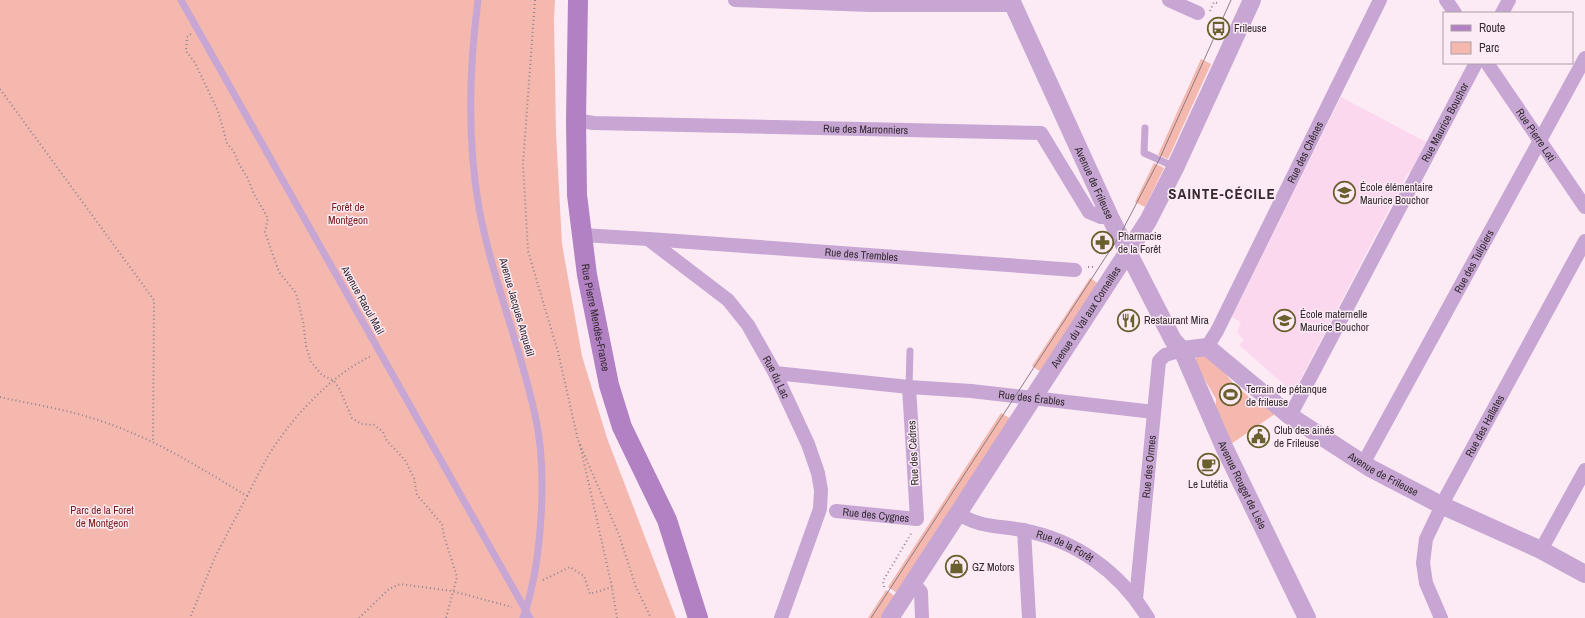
<svg xmlns="http://www.w3.org/2000/svg" width="1585" height="618" viewBox="0 0 1585 618" font-family="'Archivo Narrow',sans-serif">
<rect width="100%" height="100%" fill="#fcebf5"/>
<path fill="#fbd8ed" d="M1341,97l85,45 -16,32 -2,-1 -112,215 -7,1 -50,-44 5,-5 -7,-8 4,-10 -9,-5z"/>
<g fill="#f4b8af">
<path d="M0,0h555l-1,20 2,113 6,111 20,112 25,82 69,180h-676z"/>
<path d="M1201,59l10,5 -43,95 -10,-4z"/>
<path d="M1154,163l10,5 -19,39 -10,-5z"/>
<path d="M1090,278l9,6 -58,88 -9,-6z"/>
<path d="M1200,354l12,4 22,26 20,17 14,7 7,6 -44,30 -16,-30 1,-15 -21,-36 1,-6z"/>
<path d="M1001,413l10,6 -114,174 -9,-6z"/>
<path d="M886,590l9,6 -14,22h-13z"/>
</g>
<g fill="none" stroke-linecap="round" stroke-linejoin="round">
<g stroke="#91848c" stroke-width="2" stroke-dasharray="1 3" stroke-linecap="butt">
<path d="M535,0l-12,164 5,87 30,101 20,88 41,95 17,52 15,31"/>
<path d="M1210,11l4,-9 3,1"/>
<path d="M191,34l-4,3 -1,14 9,12 23,48 9,32 7,9 5,12 8,13 7,17 14,24 -3,14 14,40 17,21 7,28 3,25 5,16 11,13 12,6 5,7 13,30 9,6 13,1 9,7 4,9 18,19 9,18 3,17 25,29 2,12 13,41 -11,41"/>
<path d="M0,89l154,211 -1,142"/>
<path d="M1088,267h6"/>
<path d="M0,397c31,7 64,12 95,22 57,18 102,47 152,77l-32,61 -25,61"/>
<path d="M580,445l32,142 5,31"/>
<path d="M247,496c7,-13 13,-26 20,-38 23,-39 64,-83 104,-102"/>
<path d="M543,580l27,-13 14,9 6,18 22,-7"/>
<path d="M884,587l-1,-6 29,-49"/>
<path d="M359,618l30,-29 11,-5 52,7 60,16"/>
</g>
<g stroke="#c7a6d3" stroke-width="7">
<path d="M181,0l349,618"/>
<path d="M478,0c-9,69 -11,139 1,208 13,70 41,137 56,207 13,55 7,150 -12,203"/>
<path d="M1145,128l-1,25 31,14"/>
<path d="M909,387l1,-36"/>
</g>
<g stroke="#c7a6d3" stroke-width="14">
<path d="M735,0l135,5h143"/>
<path d="M1169,0l29,13"/>
<path d="M1446,0l9,13"/>
<path d="M1502,13l7,-13"/>
<path id="s1" d="M1487,63l98,144"/>
<path id="s2" d="M576,120l17,3 448,10 48,79 12,5h9"/>
<path id="s3" d="M582,235l66,4 80,61 20,25 27,48 33,71 10,29 3,17 -1,19 -39,109"/>
<path id="s4" d="M649,239l426,31"/>
<path id="s5" d="M1207,347l10,-16 163,-331"/>
<path id="s6" d="M775,373l134,14 62,4 183,21"/>
<path id="s7" d="M1290,416l186,-353"/>
<path id="s8" d="M1363,464l222,-406"/>
<path id="s9" d="M836,511l81,8 -8,-132"/>
<path id="s10" d="M958,513c18,14 43,13 64,17 54,10 98,42 126,88"/>
<path d="M1024,530l5,88"/>
<path d="M1541,550l44,-80"/>
<path d="M913,583l8,9 1,26"/>
<path id="s11" d="M1136,599l23,-238 6,-6 17,-5"/>
<path id="s12" d="M1441,618l-15,-35 -3,-20 3,-24 21,-44 138,-254"/>
</g>
<g stroke="#c7a6d3" stroke-width="18">
<path id="s13" d="M1011,0l99,217 63,123 9,10 42,97 83,171"/>
<path id="s14" d="M1182,350l25,-3 83,69 80,52 71,37 100,45 44,24"/>
<path id="s15" d="M890,618l258,-397 27,-53 77,-168"/>
</g>
<path stroke="#b281c3" stroke-width="20" id="s16" d="M578,0l-2,120 1,75 10,80 22,110 13,42 45,93 31,98"/>
<path stroke="#8a7d84" stroke-width="1" d="M871,618l249,-383 39,-75 72,-160"/>
</g>
<defs>
<symbol id="bus-ring" viewBox="-11 -11 22 22"><circle r="9.5" fill="#fcebf5" stroke="#6a602d" stroke-width="1.5"/><path d="M-5-6H5V4H4V6H2V4H-2V6H-4V4H-5ZM-3.5-4V0h7V-4ZM-3.5 1.2v1.5H-2V1.2ZM2 1.2v1.5H3.5V1.2Z" fill="#6a602d"/></symbol>
<symbol id="school-ring" viewBox="-11 -11 22 22"><circle r="9.5" fill="#fcebf5" stroke="#6a602d" stroke-width="1.5"/><path d="M0-5L7-2L0 1L-7-2ZM-4 1L0 2.5L4 1V4Q0 6-4 4Z" fill="#6a602d"/></symbol>
<symbol id="pharmacy-ring" viewBox="-11 -11 22 22"><circle r="9.5" fill="#fcebf5" stroke="#6a602d" stroke-width="1.5"/><path d="M-2-6h4v4h4v4h-4v4h-4v-4h-4v-4h4Z" fill="#6a602d"/></symbol>
<symbol id="restaurant-ring" viewBox="-11 -11 22 22"><circle r="9.5" fill="#fcebf5" stroke="#6a602d" stroke-width="1.5"/><path d="M-5-6h1v4h1v-4h1v4h1v-4h1v5L-1.5 .5V6h-2V.5L-5-1ZM5-6V6H3V1.5H1.5Q1.5-4 5-6Z" fill="#6a602d"/></symbol>
<symbol id="stadium-ring" viewBox="-11 -11 22 22"><circle r="9.5" fill="#fcebf5" stroke="#6a602d" stroke-width="1.5"/><path d="M0-5a6.5 5 0 1 0 0 10a6.5 5 0 1 0 0-10ZM-3.5-1.8h7v3.6h-7Z" fill="#6a602d"/></symbol>
<symbol id="civic-ring" viewBox="-11 -11 22 22"><circle r="9.5" fill="#fcebf5" stroke="#6a602d" stroke-width="1.5"/><path d="M-.6-6.5H3V-4.5H.6V-3L4-1V1h2V6H-6V1h2V-1L-.6-3ZM-1.2 2.5V6h2.4V2.5Z" fill="#6a602d"/></symbol>
<symbol id="cafe-ring" viewBox="-11 -11 22 22"><circle r="9.5" fill="#fcebf5" stroke="#6a602d" stroke-width="1.5"/><path d="M-5.5-4.5H6V0H3Q3 3.5 0 3.5H-2.5Q-5.5 3.5-5.5 0ZM3-3.2v2h1.7v-2ZM-6 4.5H4V6H-6Z" fill="#6a602d"/></symbol>
<symbol id="shop-ring" viewBox="-11 -11 22 22"><circle r="9.5" fill="#fcebf5" stroke="#6a602d" stroke-width="1.5"/><path d="M-5-2.5h2.3a2.7 3.5 0 0 1 5.4 0H5L5.5 6h-11ZM-1.5-2.5h3a1.5 2.3 0 0 0-3 0Z" fill="#6a602d"/></symbol>
</defs>
<g fill-rule="evenodd">
<use href="#bus-ring" x="1206" y="16" width="25" height="25"/>
<use href="#school-ring" x="1332" y="180" width="25" height="25"/>
<use href="#pharmacy-ring" x="1090" y="230" width="25" height="25"/>
<use href="#restaurant-ring" x="1116" y="308" width="25" height="25"/>
<use href="#school-ring" x="1272" y="308" width="25" height="25"/>
<use href="#stadium-ring" x="1218" y="382" width="25" height="25"/>
<use href="#civic-ring" x="1246" y="424" width="25" height="25"/>
<use href="#cafe-ring" x="1196" y="452" width="25" height="25"/>
<use href="#shop-ring" x="944" y="554" width="25" height="25"/>
</g>
<g text-anchor="middle" dominant-baseline="central" stroke-width="3" stroke-linejoin="round" paint-order="stroke">
<g font-size="11" fill="#33292f" stroke="#fcebf5" text-anchor="start">
<text x="1234" y="28">Frileuse</text>
<text x="1360" y="187">École élémentaire<tspan x="1360" dy="13">Maurice Bouchor</tspan></text>
<text x="1118" y="236">Pharmacie<tspan x="1118" dy="13">de la Forêt</tspan></text>
<text x="1300" y="314">École maternelle<tspan x="1300" dy="13">Maurice Bouchor</tspan></text>
<text x="1144" y="320">Restaurant Mira</text>
<text x="1246" y="389">Terrain de pétanque<tspan x="1246" dy="13">de frileuse</tspan></text>
<text x="1274" y="430">Club des ainés<tspan x="1274" dy="13">de Frileuse</tspan></text>
<text x="1208" y="484" text-anchor="middle">Le Lutétia</text>
<text x="972" y="567">GZ Motors</text>
</g>
<g font-size="11" fill="#33292f" stroke="#fcebf5">
<text stroke="none"><textPath href="#s7" startOffset="332">Rue Maurice Bouchor</textPath></text>
<text stroke="none"><textPath href="#s2" startOffset="290">Rue des Marronniers</textPath></text>
<text stroke="none"><textPath href="#s1" startOffset="87">Rue Pierre Loti</textPath></text>
<text stroke="none"><textPath href="#s5" startOffset="218">Rue des Chênes</textPath></text>
<text stroke="none"><textPath href="#s13" startOffset="201">Avenue de Frileuse</textPath></text>
<text stroke="none"><textPath href="#s4" startOffset="213">Rue des Trembles</textPath></text>
<text stroke="none"><textPath href="#s8" startOffset="231">Rue des Tulipiers</textPath></text>
<text transform="translate(363 300) rotate(61)">Avenue Raoul Mail</text>
<text transform="translate(517 307) rotate(74)">Avenue Jacques Anquetil</text>
<text stroke="none"><textPath href="#s16" startOffset="319">Rue Pierre Mendès-France</textPath></text>
<text stroke="none"><textPath href="#s15" startOffset="359">Avenue du Val aux Corneilles</textPath></text>
<text stroke="none"><textPath href="#s3" startOffset="258">Rue du Lac</textPath></text>
<text stroke="none"><textPath href="#s6" startOffset="258">Rue des Érables</textPath></text>
<text stroke="none"><textPath href="#s12" startOffset="210">Rue des Hallates</textPath></text>
<text transform="translate(913 453) rotate(-93)">Rue des Cèdres</text>
<text stroke="none"><textPath href="#s11" startOffset="133">Rue des Ormes</textPath></text>
<text stroke="none"><textPath href="#s14" startOffset="243">Avenue de Frileuse</textPath></text>
<text stroke="none"><textPath href="#s13" startOffset="538">Avenue Rouget de Lisle</textPath></text>
<text stroke="none"><textPath href="#s9" startOffset="40">Rue des Cygnes</textPath></text>
<text stroke="none"><textPath href="#s10" startOffset="113">Rue de la Forêt</textPath></text>
</g>
<g font-size="11" fill="#791a16" stroke="#fcebf5">
<text x="348" y="207">Forêt de<tspan x="348" dy="13">Montgeon</tspan></text>
<text x="102" y="510">Parc de la Foret<tspan x="102" dy="13">de Montgeon</tspan></text>
</g>
<g font-size="15" font-weight="bold" letter-spacing="1" fill="#33292f" stroke="#fcebf5">
<text x="1222" y="193">SAINTE-CÉCILE</text>
</g>
</g>
<rect x="1443" y="12" width="130" height="52" fill="#fcebf5" stroke="#ac9da6"/>
<rect x="1451" y="25" width="20" height="6" fill="#b281c3" stroke="#ac9da6"/>
<text x="1479" y="32" font-size="12" fill="#33292f">Route</text>
<rect x="1451" y="42" width="20" height="12" fill="#f4b8af" stroke="#ac9da6"/>
<text x="1479" y="52" font-size="12" fill="#33292f">Parc</text>
</svg>
